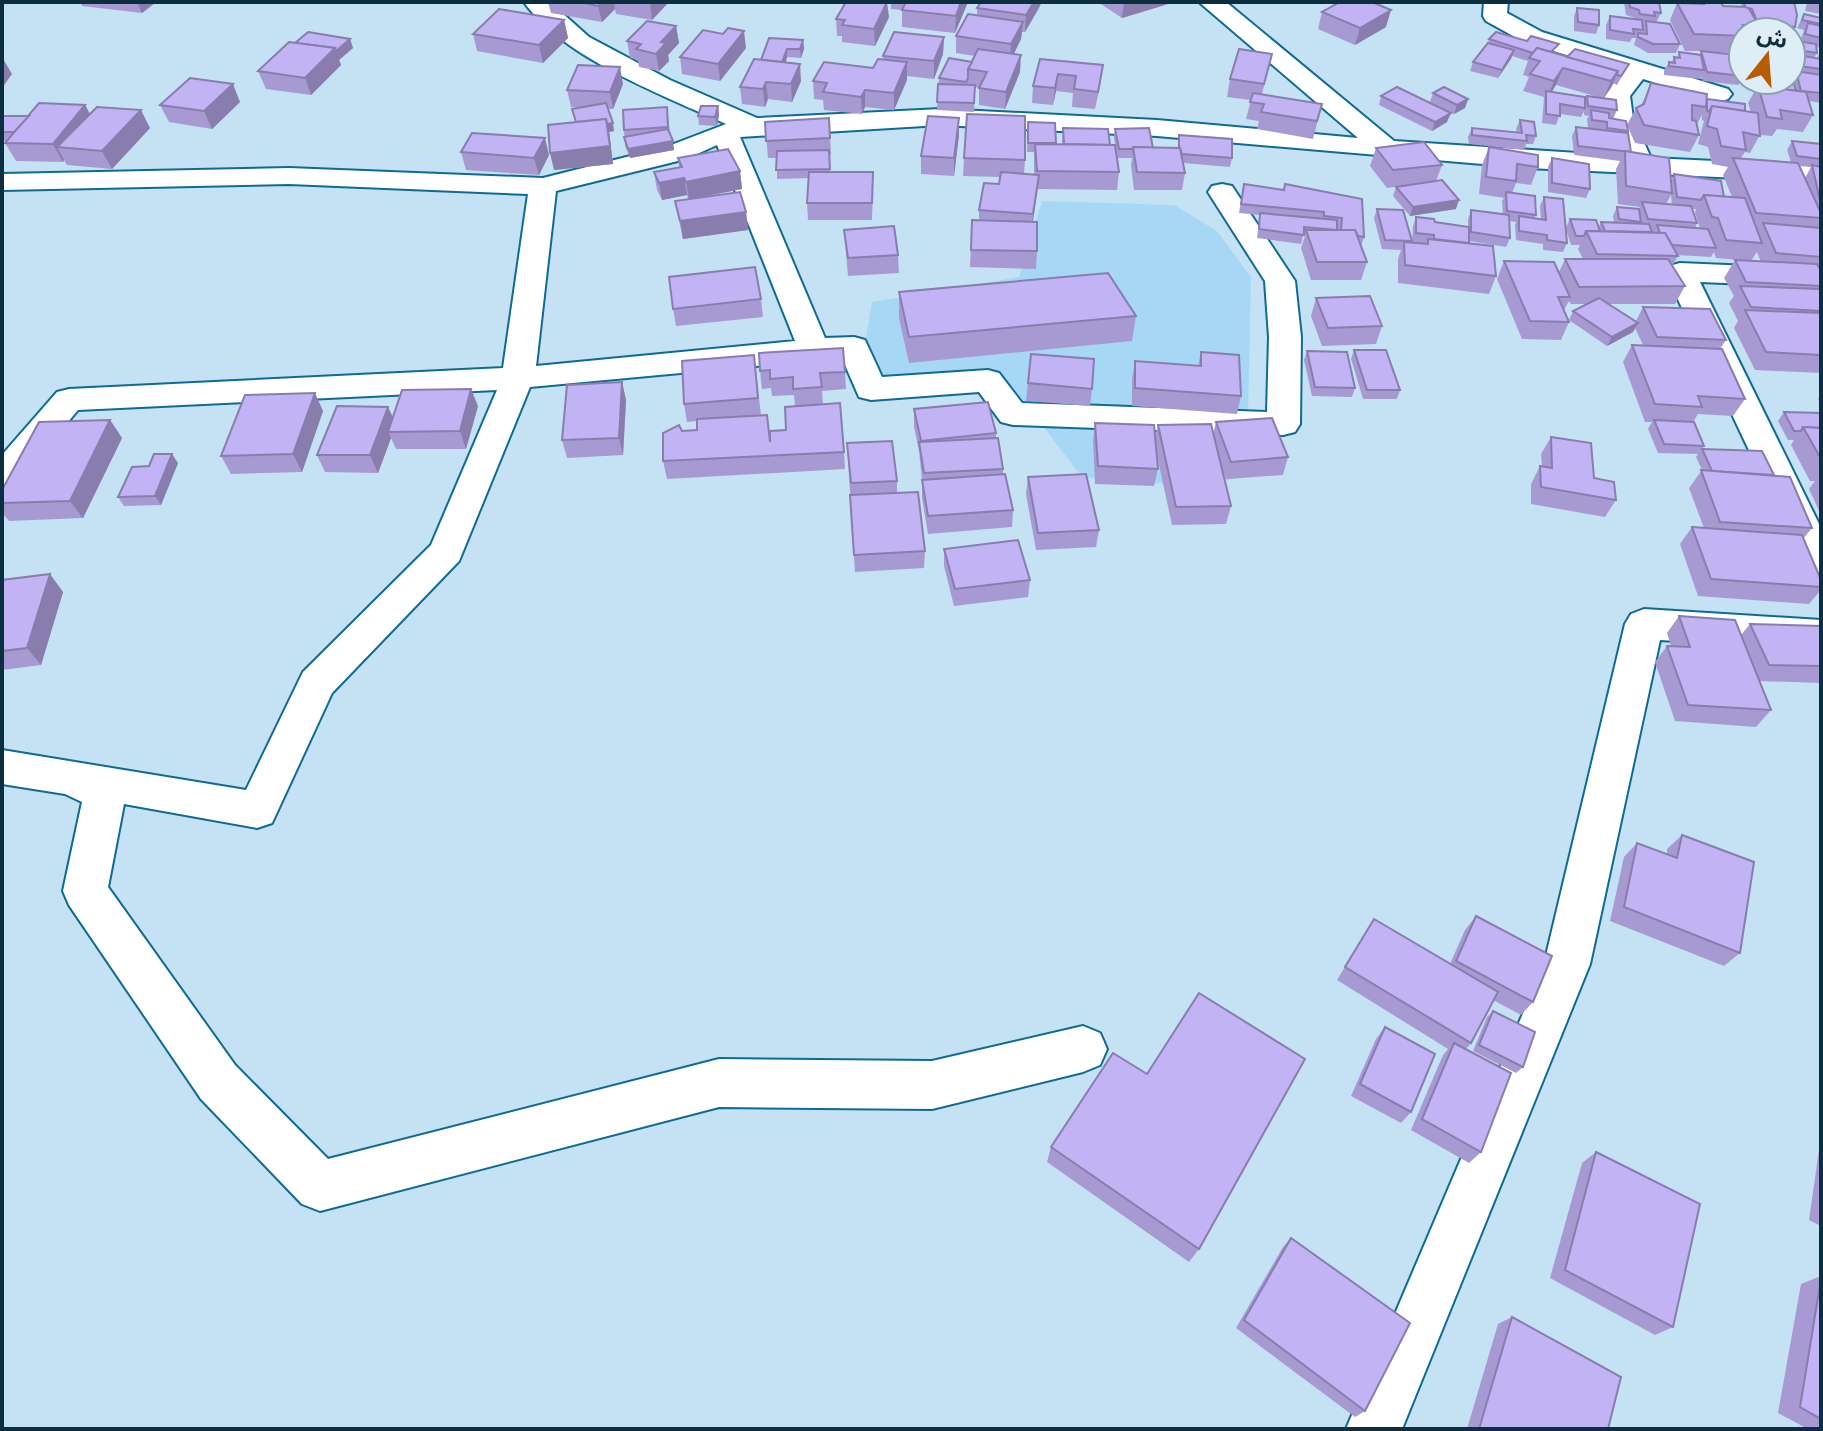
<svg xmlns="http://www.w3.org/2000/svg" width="1823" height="1431" viewBox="0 0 1823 1431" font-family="'PT Sans Narrow','Noto Sans Arabic',sans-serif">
<rect width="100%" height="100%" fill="#c4e2f4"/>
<path fill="#a6d8f6" d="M1042,201l132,4 43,26 34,46 -3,138 17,59 -74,12 -109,-9 -71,-92 -151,-12 12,-71 147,-25z"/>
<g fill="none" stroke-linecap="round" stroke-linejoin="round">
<defs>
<g id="minor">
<path d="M524,2h26l39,35 81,43 87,38 184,-9 216,11 201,18 -159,-136h27l168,139 230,15 -17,-38 -3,-22 18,-24 -98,-30 -38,-21 -3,-5 1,-14h24l-1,11 35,19 186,57 4,5 -4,5 -9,3 -76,-23 -13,17 3,22 18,40 170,8v16l-293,-14 -371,-32 -216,-11 -201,12 85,201 29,-1 11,3 17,37 106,-7 11,3 23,30 245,9 2,-75 -4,-56 -57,-89 4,-6 10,-2 10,2 63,95 6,56 -1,87 -5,8 -12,3 -270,-10 -12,-3 -22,-30 -108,8 -12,-3 -17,-39 -312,29 -71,174 -127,132 -60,130 -15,5 -133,-24 -16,83 127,178 93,94 391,-100 213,2 151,-35 17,7 7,16 -7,16 -17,7 -151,37 -213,-2 -399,104 -18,-7 -101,-105 -132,-194 -6,-14 19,-89 -17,-8 -63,-10v-34l244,40 57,-118 128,-127 66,-155 -419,20 -64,76 -12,3v-34l55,-63 12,-3 434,-21 25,-174 -239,-10 -287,6v-16l287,-6 254,10 123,-31 60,-23c-61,-28 -163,-66 -202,-122zM717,145l78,196 -259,25 20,-175 130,-32z"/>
<path d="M1680,263l141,6v18l-121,-5 121,246v51l-13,-4 -5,-10 -138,-293 4,-6z"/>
<path d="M1644,609l177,11v30l-161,-10 -70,324 -188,465h-56l198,-465 81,-340 6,-10z"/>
</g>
</defs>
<use href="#minor" stroke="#0e6b93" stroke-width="4"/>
<use href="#minor" fill="#fff" fill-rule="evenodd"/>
</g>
<g fill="#a79ad3" fill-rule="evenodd">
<path d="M81,2h75l-14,11 -60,-7z"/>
<path d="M548,2h121l-17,18 -36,-6 -1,-5 -13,13 -51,-9z"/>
<path d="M891,2h77l-13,31 -53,-6v-17l-11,-1z"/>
<path d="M981,2h60l-1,4 -15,26h-3l-1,7 -7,15 6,18 -15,37 -26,-4v-17l-4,-1 -1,25 -37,-2 2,-32 33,-16 3,-6 -19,-3v-17l21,-20v-8z"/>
<path d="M1098,2h70v2l-46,14z"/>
<path d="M1624,2h35l2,11 -4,8h-4l-1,1 28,22 -4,9h-28l-14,-8 2,-7h-4l-2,4 -24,-3v-14l4,-9 26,4 -1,-2 -9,-3z"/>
<path d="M1701,2h20l2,4 17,1 3,-5h51l1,25 -4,7v-2l-34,-1 -1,1h-13v17l-2,4 -33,-1 35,24 -5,9 -35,-4 -2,-5 -1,3 -36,-4v-4l5,-9h3l2,-5 3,1 2,-6 21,3 1,-4h-16l-15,-31 7,-17 23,1z"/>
<path d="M1807,2h14v12l-16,-3z"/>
<path d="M1577,8l22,17 -3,9 -22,-3v-15z"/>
<path d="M1322,12l64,15 -31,18 -37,-16z"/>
<path d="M1804,14l15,4 2,-3v33l-5,-1 1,6 -3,5h3l4,-8v53l-12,-2 4,14 -10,17 -26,-3 -5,7 -12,-1 -10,18 -5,-1 -4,6 50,4 -4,-12 5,-9 29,3v79l-3,5h3v145l-66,-3 -21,-42 4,-7 -9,-18 5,-7 -10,-18 11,-18 15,1 -34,-3 -2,-6 -3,5 -34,-2 1,1 -6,10 13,20 -10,18h-66l27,17 7,-14 83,33 -6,9 25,50 -12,17 -35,-2 -5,8 11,24 -2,3 72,26 38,53 -9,11 18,41v10l-12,14 -111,-8 -18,-52 12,-17 12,1 -15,-40 13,-18 -6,-13 2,-3 -40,-1 -10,-24 4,-7h-7l-22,-60 9,-17h11l-8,-17 -2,4 -26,14 -38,-26 4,-9 14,-7h-16l-2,-3 -5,9 5,12 -8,18 -39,-1 -25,-60 7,-18 55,11 6,-13h18l-5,-10 2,-4h-9l-5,-16 1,14 -4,9 -20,-2v-6l-27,-4 -1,-15 1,-3 -7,-1 1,17 -4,9 -37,-6v2l27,33 -7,18 -91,-11v-24l3,-9 -19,-1 -8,-31 3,-9 35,32v1l14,2 -14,-2 1,-16 3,-9 19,5 33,5v-8l3,-9 32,5 -1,-14 2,-3 -25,-4 3,-29 7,-18 49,20 -7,18 -15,-2 -4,10 24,22 -2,4 7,1 -1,-14 4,-9 22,30 4,-8 28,9 3,-6h13l-1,-6 4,-9 21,2 2,-2 -22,-3 -2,-35 4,-8 -46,-6 -2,-19 4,-9 12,1 -1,-9 2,-3 -5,-1v-4l-3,6 -21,-3 -4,11 -14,-2 2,-26 -21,-6 6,-14 -6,-2 5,-14 -16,-5 -14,22 -28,-7 3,-9 15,-19 1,-4 78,18 62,7 -12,21 -4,-2 -9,15 13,12 -4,9 15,12 -2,2 5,19 40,28 3,-6 50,23h8l-9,-22 5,-8 -16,-3 -4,-17 -10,-3 6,-23 -2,-1v-5l-5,9 2,11 -9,17 -55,-9 -8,-18 9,-17 5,-2 10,-23 55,18 45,11 -3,-9 9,-16 -1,-7h35l3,-5 -1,-11 3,-5h-5v-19l9,2 4,-12 -7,-2zM1556,85l42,12 -11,-1 -2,6 -33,-10zM1799,166l12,1 -6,11zM1671,195l1,10 -6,-1zM1692,209h4l-1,4 5,15h-5l2,-5zM1757,252l4,10 -10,-1z"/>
<path d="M889,17l-14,29 -33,-4v-6h-5l-1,-17z"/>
<path d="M564,20l4,18 -25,25 -66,-12 -4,-17z"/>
<path d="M676,26l3,17 -11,12 1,6 -10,10 -20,-4 -1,-7 -8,-2 -3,-17z"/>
<path d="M944,37l-1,17 -9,25 -27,-3v4l-13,30 -29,-3 -3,7 -38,-4 -1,-10 -9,-1 -1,-18 60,-13 10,-8v-4z"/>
<path d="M350,39l3,9 -14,12 2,5 -30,30 -45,-6 -8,-18 37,-28z"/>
<path d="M803,40l1,9 -3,9 -14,-1 -1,5 15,19 -9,21 -24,-3 -3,8 -23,-3 -2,-17 21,-27z"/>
<path d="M746,48l-26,33 -38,-7 -2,-17z"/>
<path d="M1272,54l-10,40 60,10 -9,35 -56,-10 2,-8 -13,-2 5,-19 -24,-3 3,-18z"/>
<path d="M1040,59l61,23 -6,27 -23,-2 1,-14 -17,-2 -3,14 -21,-2 1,-17z"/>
<path d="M623,84l-10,25h-5l6,22 -5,1 4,32 -59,6 21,-48 -3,-13 7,-1 -8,-1 -4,-17z"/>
<path d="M1433,93l35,6 -3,9 -11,6 -24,-12z"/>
<path d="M1381,96l66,26 -15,9 -53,-26z"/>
<path d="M240,102l-28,27 -43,-7 -9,-17z"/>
<path d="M85,105l5,9 60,14 -38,41 -45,-4 -3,-5 -1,2 -47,-1 -11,-18 2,-2h-5v-25h27z"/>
<path d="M718,106l1,9 -2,11 -18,-1 -1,-9z"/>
<path d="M667,107l3,26 4,17 -44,8 -5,-12 -1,-16z"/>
<path d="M829,118l2,37h-1v17l43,18 -1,30h-64l-1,-17 2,-25 -32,1v-21h-9l-3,-36z"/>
<path d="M1520,120l16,16 -3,8h-7l-2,6 -55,-6 -1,-7 4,-9 45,5 -1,-4z"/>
<path d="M1028,122l28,22h6l1,-16 47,17h5l-1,-8 1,-8 38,18 25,1 1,-13 53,23 -2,9 -47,-4 2,10 -3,17h-48l-3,-25 1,-7h-14l1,14 -2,18 -80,-1 -4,33 4,29 -1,18 -66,-2 2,-47h7v-10l20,-26 1,-7 -37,-1 1,-18 61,2 -1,14 10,1v-23h-7z"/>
<path d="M959,135l-5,41 -33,-2v-18z"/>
<path d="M1376,148l66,17 -6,16 20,28 -46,7 -17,-20 3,-9 11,-2 -20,3 -17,-22z"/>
<path d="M461,152l88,3 -10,20 -73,-5z"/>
<path d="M678,158l62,13 2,18 -44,9 48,14 2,18 -65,9 -8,-38 13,-2 -1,-4 -25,5 -5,-10 -3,-18 25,-5z"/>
<path d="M1552,158l38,31 -4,9 -38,-6v-25z"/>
<path d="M1244,184l39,6 2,-6 77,15 2,38 -3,9 6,16 -6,18h-50l-10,-32 4,-12h-2l-2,8 -44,-6 3,-23 -21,-2z"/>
<path d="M844,230l54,25 1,18 -51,3z"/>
<path d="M899,292l237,24 -4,25 -223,22 -10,-45z"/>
<path d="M1316,298l66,28 -6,18 -54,2 -11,-30z"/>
<path d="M761,299l2,18 -87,9 -3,-17z"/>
<path d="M1354,350l46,40 -3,9h-34l-12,-40z"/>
<path d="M1307,351l48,37 -3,9 -40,-1 -8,-36z"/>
<path d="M1201,352l40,44 -4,18 -105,-8v-27l3,-18 63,5z"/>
<path d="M1031,354l61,35 -2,17 -64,-5z"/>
<path d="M754,355l7,60 9,27 16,-12 9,-24 -1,-11 -22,1 -1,-8 -9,1 -2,-18 85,1 1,17 -24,2 1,14 21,47 1,17 -178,10 -4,-18 19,-30 15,-1v-9l-10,1 -3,-18z"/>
<path d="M622,382l4,18 -3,55 -56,3 -5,-18z"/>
<path d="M1821,394v13l-3,-8z"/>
<path d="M478,406l-12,43h-70l-5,-11 -13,35 -53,-1 -8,-17 76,-38z"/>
<path d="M914,409l82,24v5l7,31v5l10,36 -1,17 -84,7 -6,-36v-18l-3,-29 -5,-24z"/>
<path d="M323,411l-21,61 -71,2 -10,-18z"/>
<path d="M1784,412l37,1v102l-12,-26 6,-8h-5l-19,-36 3,-5h-6l-10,-19z"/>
<path d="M110,420l12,18 -39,80 -74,3 -7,-8v-23z"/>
<path d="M1216,422l72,35 -5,18 -57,4 -6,-16 11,43 -5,18 -54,1 -16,-74 2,18 -4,17 -59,-2 -2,-43 2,-18 60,16 3,-14 55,10z"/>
<path d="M1551,437l65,63 -11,17 -74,-13v-20l9,-18 2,1 -1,-13z"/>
<path d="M847,443l50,38v12l28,58 -1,17 -69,4z"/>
<path d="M178,463l-17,42 -37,1 -6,-9 31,-31z"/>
<path d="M1028,477l71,53 -3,17 -60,3 -10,-56z"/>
<path d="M944,549l86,31 -2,17 -74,9 -10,-40z"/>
<path d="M2,580l61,12 -22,73 -39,5z"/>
<path d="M1679,616l62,19 9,-11 71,2v57l-62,-2 12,29 -15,17 -81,-6 -20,-59 12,-16h4l-4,-13z"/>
<path d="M1682,835l58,118 -16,13 -114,-45 14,-64 13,-14 30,11v-5z"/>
<path d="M1476,916l57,86 -12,13 -28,-15 -22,43 -5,6 15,103 -12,11 -58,-33 32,-75 5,-6 -111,-69 37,-61 76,45 15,-34z"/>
<path d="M1493,1011l30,56 -7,6 -43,-22 14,-34z"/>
<path d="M1385,1027l26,85 -10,11 -50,-27 25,-57z"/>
<path d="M1821,1136v90l-12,-6z"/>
<path d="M1051,1147l148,102 -10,13 -142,-100z"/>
<path d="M1596,1152l77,175 -18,8 -105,-57 32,-115z"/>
<path d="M1291,1238l74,173 -10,6 -119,-89 47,-81z"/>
<path d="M1821,1276v153h-13l-30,-16 23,-129z"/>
<path d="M1512,1317l96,112h-141l31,-105z"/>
</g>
<g fill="#887dac">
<path d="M137,2h19l-14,11z"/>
<path d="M602,2h12l1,7 -13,13 -4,-16z"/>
<path d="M650,2h19l-17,18z"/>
<path d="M887,2l2,15 -14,29 -1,-17z"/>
<path d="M961,2h7l-13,31 1,-17z"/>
<path d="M1034,2h7l-1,4 -15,26 1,-17z"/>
<path d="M1124,2h44v2l-46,14z"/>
<path d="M1391,10l-5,17 -31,18 5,-17z"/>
<path d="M564,20l4,18 -25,25 -4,-18z"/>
<path d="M1023,22l-2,17 -11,22 1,-17z"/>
<path d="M676,26l3,17 -11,12 1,6 -10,10 -3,-17 5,-12z"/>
<path d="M744,31l2,17 -26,33 -2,-17z"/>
<path d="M944,37l-1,17 -9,25v-18z"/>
<path d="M350,39l3,9 -14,12 2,5 -30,30 -6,-17 30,-30z"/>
<path d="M803,40l1,9 -3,9 -1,-9z"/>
<path d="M787,49v8l-4,15 -1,-9z"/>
<path d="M1514,50l-3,9 -13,19 4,-8z"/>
<path d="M1021,55l-1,17 -15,37 1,-17z"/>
<path d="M2,57l10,17 -10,14z"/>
<path d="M907,62v18l-13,30v-17z"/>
<path d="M800,64l1,17 -9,21 -1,-18z"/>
<path d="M620,67l3,17 -10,25 -3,-17z"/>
<path d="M1563,68l-7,17 -9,13 7,-17z"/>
<path d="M1618,71l-7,17 -8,11 8,-18z"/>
<path d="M1058,74l-2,17 -3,14 2,-17z"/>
<path d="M766,82l2,17 -3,8 -2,-18z"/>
<path d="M233,84l7,18 -28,27 -8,-18z"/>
<path d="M865,90v17l-3,7 -1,-17z"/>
<path d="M1468,99l-3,9 -11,6 3,-9z"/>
<path d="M85,105l9,17 -37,25 7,13 -1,2 -10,-18z"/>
<path d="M718,106l1,9 -2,11 -2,-9z"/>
<path d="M141,110l9,18 -38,41 -10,-18z"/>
<path d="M1451,113l-4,9 -15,9 3,-9z"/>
<path d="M959,118v17l-5,41v-18z"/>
<path d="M613,123l1,8 -5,1 4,32 -59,6 -4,-17 28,-25z"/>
<path d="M545,138l4,17 -10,20 -5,-17z"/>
<path d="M673,141l1,9 -44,8 -2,-9z"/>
<path d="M740,171l2,18 -53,10 -3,-17z"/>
<path d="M1039,175l-2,18 -6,39 2,-18z"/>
<path d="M684,178l3,17 -25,5 -3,-17z"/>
<path d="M1459,200l-3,9 -46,7 3,-9z"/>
<path d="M746,212l2,18 -65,9 -3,-18z"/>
<path d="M1638,323l-5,9 -26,14 5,-9z"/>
<path d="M622,382l4,18 -3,55 -4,-17z"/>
<path d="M471,389l7,17 -12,43 -6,-18z"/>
<path d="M315,393l8,18 -21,61 -9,-18z"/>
<path d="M388,407l8,17 -8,8 3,6 -13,35 -8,-18z"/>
<path d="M110,420l12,18 -39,80 -13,-17z"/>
<path d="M172,454l6,9 -17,42 -6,-9z"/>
<path d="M50,574l13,18 -22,73 -14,-17z"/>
</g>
<g fill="#c2b3f5" stroke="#887dac" stroke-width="2">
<path d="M580,2h22l-4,4z"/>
<path d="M846,2h41l-13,27 -32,-4 3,-5 -9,-1z"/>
<path d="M906,2h55l-5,14 -54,-6z"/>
<path d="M981,2h53l-8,13 -49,-7z"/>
<path d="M1340,2h32l19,8 -31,18 -38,-16z"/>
<path d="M1629,2h30l2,11 -7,-1 1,4 -15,-2 -1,-4 -9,-3z"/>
<path d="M1703,2h18l2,4 25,1 11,19 -16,-1 4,7h-4v4l-49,-2 -17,-31 27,1z"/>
<path d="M1744,2h50l3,13 -2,12 -38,-6 -5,-12 -7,-2z"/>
<path d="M1577,8l22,2v15l-21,-3z"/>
<path d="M499,9l65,11 -25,25 -66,-11z"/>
<path d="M968,14l55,8 -12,22 -55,-8z"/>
<path d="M1804,14l17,4v6l-19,-4z"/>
<path d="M1610,16l32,4 1,10 -10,-1 1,5 -24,-4z"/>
<path d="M647,21l29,5 -15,16 5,1 -10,11 -20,-5 5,-5 -14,-3z"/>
<path d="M1646,21l24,3 10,20h-27l-15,-7v-4l9,1z"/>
<path d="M1808,23l13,3v12l-16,-4z"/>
<path d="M728,28l16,3 -26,33 -38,-7 23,-27 20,4z"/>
<path d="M308,32l42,7 -14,12 -1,-3 -40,-5z"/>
<path d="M894,32l50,5 -10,24 -51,-5z"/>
<path d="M1496,32l31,9 4,-5 28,8 -8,8 -14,-4 -4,5 -44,-14z"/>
<path d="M769,38l34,2 -3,9h-13l-5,13 -21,-2z"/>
<path d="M1791,40l25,4 1,9 -26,-4z"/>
<path d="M289,42l46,6 -30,30 -47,-7z"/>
<path d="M1488,43l26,7 -12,20 -29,-8z"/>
<path d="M1537,48l81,23 -7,10 -48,-13 -9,13 -24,-7 10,-13 -11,-3z"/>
<path d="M978,49l43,6 -15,37 -27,-4 8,-16 -19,-3z"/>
<path d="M1239,49l33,5 -8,30 -34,-5z"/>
<path d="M1575,49l54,15 -8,12 -4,-1 1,-4 -51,-14z"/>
<path d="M1701,51l36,4 6,21 -36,-4z"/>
<path d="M1679,52l22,3 3,15 -35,-4v-4l6,1 -1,-6 6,1z"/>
<path d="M1798,55l23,4v10l-22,-3z"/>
<path d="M949,58l23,4 -4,7v9l-2,4 -27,-4z"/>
<path d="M754,59l46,5 -9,20 -25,-2 -3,7 -23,-2z"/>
<path d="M878,59l29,3 -13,31 -29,-3 -4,7 -38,-5 4,-9 -14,-2 11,-19 49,6z"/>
<path d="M1040,59l63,6 -5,27 -24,-3 2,-13 -18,-2 -3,14 -22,-2z"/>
<path d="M578,65l42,2 -10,25 -43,-2z"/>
<path d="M1796,71l25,4v18l-20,-2z"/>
<path d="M1791,72l5,19 -33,-4 -1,-7h29z"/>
<path d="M190,78l43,6 -29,27 -44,-6z"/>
<path d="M1651,83l56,11 -1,13 -14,-2v15l4,1 3,14 -55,-10 -8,-17 8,-4z"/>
<path d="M938,84l37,1 -1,18 -37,-1z"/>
<path d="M1758,86l48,6 7,23 -33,-5 2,9 -15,-2z"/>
<path d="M1397,87l54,26 -16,9 -54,-26z"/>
<path d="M1444,87l24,12 -11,6 -24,-12z"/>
<path d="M1546,91l39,6v11l-25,-4v12l-14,-2z"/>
<path d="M1253,93l69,11 -5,17 -56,-9 3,-8 -14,-2z"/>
<path d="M1587,96l29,4 1,10 -29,-4z"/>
<path d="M1707,99l38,5v7l-33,-5 -3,6 -2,-1z"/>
<path d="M39,103l46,2 -32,39 -48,-1z"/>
<path d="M606,103l7,20 -6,1 -1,-5 -30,3 -4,-13z"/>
<path d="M701,106h17l-3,11 -17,-1z"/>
<path d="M1712,106l46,7 2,23 -17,-4 3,18 -25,-4 -4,-17 -10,-3z"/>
<path d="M97,107l44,3 -39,41 -45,-4z"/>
<path d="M667,107l1,20 -44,3 -1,-20z"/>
<path d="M1591,110l18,3v5l17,3 2,10 -21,-3v-6l-15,-2z"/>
<path d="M967,114l58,2v44l-61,-2z"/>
<path d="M2,116h27l-15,16h-12z"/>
<path d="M928,116l31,2 -5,40 -33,-2z"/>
<path d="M829,118l1,20 -64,3 -1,-19z"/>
<path d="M606,119l4,27 -60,7 -2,-28z"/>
<path d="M1520,120l14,2 2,14 -10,-1 1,6 -55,-6v-7l50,5z"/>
<path d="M1028,122l27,1 1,20h-28z"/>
<path d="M1576,127l52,6 3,19 -53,-6z"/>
<path d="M1063,128l45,1 2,16 -46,-1z"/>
<path d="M1149,128l4,20 -20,-1v2h-14l-4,-20z"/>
<path d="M668,129l5,12 -45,8 -4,-12z"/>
<path d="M472,133l73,5 -11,20 -73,-6z"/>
<path d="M1179,135l53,4v19l-50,-4 -2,-6h-1z"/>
<path d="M1792,141l29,3v15l-24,-3z"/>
<path d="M1424,142l18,23 -49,5 -17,-22z"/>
<path d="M1035,144l80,1 4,27 -82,-1z"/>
<path d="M1133,147l47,1 5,25 -48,-1z"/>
<path d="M1489,147l49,8v12l-21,-3 -1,17 -30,-4z"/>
<path d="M728,149l12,22 -54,11 -2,-4 -25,5 -5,-11 28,-5 -4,-9z"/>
<path d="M829,150l1,19 -54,1 1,-19z"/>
<path d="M1625,151l44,7 3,35 -46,-7z"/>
<path d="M1552,158l37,6 1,25 -38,-6z"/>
<path d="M1733,158l65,5 23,50v5l-65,-5z"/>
<path d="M1812,165l9,2v33h-1z"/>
<path d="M809,172h64l-1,31h-65z"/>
<path d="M1001,172l38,3 -6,39 -54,-4 5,-27 15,1z"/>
<path d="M1674,174l47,7 3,16 -20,-2 -3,5 -24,-3z"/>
<path d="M1442,180l17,20 -46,7 -17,-20z"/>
<path d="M1244,184l40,6 1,-6 77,15 2,38 -6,-1 -3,-6h-14l1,-12 -18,-2v-4l-83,-8z"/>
<path d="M740,192l6,20 -66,9 -5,-20z"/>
<path d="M1506,192l29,4 1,19 -29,-4z"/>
<path d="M1704,195l41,3 17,45 -36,-3 -8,-22 -6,-1z"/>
<path d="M1544,197l19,2 4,44 -20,-3v-5l-28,-4v-15l27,4z"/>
<path d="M1642,202l49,4 6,17 -49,-4z"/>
<path d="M1617,207l22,2 2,13 -22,-3z"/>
<path d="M1377,209l26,1 9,31 -27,-1z"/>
<path d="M1471,210l38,5 1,23 -39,-6z"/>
<path d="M1260,213l77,7v10l-33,-3v8l-45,-6z"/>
<path d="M1416,217l18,2 1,3 34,5v16l-35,-4v-4l-18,-2z"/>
<path d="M1570,219l26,1 4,11h-14l-2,5h-8z"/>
<path d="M972,220l65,2v29l-66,-1z"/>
<path d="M1601,222l48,2 3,8 -47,-1z"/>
<path d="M1763,223l58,5v29l-45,-4z"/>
<path d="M1657,225l51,4 8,19 -44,-3 -7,-12h-5z"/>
<path d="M894,226l4,29 -50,3 -4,-28z"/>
<path d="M1306,230h49l12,32h-50z"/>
<path d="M1586,231l79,2 13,23 -81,-2z"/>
<path d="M1428,239l65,7 3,30 -91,-11 -1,-23 24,2z"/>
<path d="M1565,259h103l17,27 -106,1z"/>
<path d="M1735,260l82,4 4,7v15l-75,-4z"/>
<path d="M1504,261l50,1 16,35h-12l11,25 -39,-1z"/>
<path d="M755,267l6,32 -88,10 -4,-32z"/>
<path d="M1108,273l28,43 -227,21 -10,-45z"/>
<path d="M1740,286l81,3v22l-70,-4z"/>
<path d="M1370,296l12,30 -54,2 -12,-30z"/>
<path d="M1599,298l39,25 -26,14 -39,-26z"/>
<path d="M1643,307l67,2 16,31 -69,-3z"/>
<path d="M1745,310l76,3v42l-55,-3z"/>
<path d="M1632,345l90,4 23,50 -47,-3 4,11 -47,-3z"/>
<path d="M843,348l2,24 -25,1 2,14 -29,2v-12l-23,2v-9l-10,1 -1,-18z"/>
<path d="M1354,350h32l14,40h-33z"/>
<path d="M1307,351l40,1 8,36 -40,-1z"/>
<path d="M1201,352l38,3 2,41 -106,-8v-27l66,5z"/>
<path d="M1031,354l63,5 -2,30 -64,-6z"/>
<path d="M754,355l4,43 -74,6 -2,-43z"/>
<path d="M622,382l-3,56 -57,2 5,-55z"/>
<path d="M471,389l-11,42 -72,1 14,-42z"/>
<path d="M315,393l-22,61 -72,2 24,-61z"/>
<path d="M988,402l8,31 -75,8 -7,-32z"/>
<path d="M840,403l4,49 -181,9v-28l16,-8 3,6 15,-1v-11l70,-4 3,27v-11l16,-1 -1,-23z"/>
<path d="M337,406l51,1 -18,48h-53z"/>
<path d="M1784,412l37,1v15l-18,-1 -2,4h-7z"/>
<path d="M1272,418l16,39 -57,5 -15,-40z"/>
<path d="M110,420l-40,81 -68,2v-13l37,-68z"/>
<path d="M1654,420l40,2 10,24 -40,-2z"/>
<path d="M1095,423l59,2 4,44 -60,-3z"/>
<path d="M1211,424l20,82 -55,1 -18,-82z"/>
<path d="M1803,427l18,1v31z"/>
<path d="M1551,437l40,6 3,35 20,4 2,18 -75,-13 -1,-21 12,2z"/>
<path d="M998,438l5,31 -79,4 -5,-31z"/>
<path d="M892,441l5,40 -46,2 -4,-40z"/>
<path d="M1702,449l60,2 12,24 -62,-4z"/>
<path d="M154,454h18l-17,42 -37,1 14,-30 17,-1z"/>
<path d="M1701,470l89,7 22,51 -92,-6z"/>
<path d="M1005,474l8,36 -85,6 -6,-36z"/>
<path d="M1086,474l13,56 -61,3 -10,-56z"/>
<path d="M918,492l7,59 -71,4 -4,-60z"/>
<path d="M1692,527l110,8 19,45v7l-110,-8z"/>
<path d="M1018,540l12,40 -75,9 -11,-40z"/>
<path d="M50,574l-23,74 -25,3v-71z"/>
<path d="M1679,616l56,4 36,90 -83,-5 -21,-59 23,1z"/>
<path d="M1750,624l71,2v40l-52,-1z"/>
<path d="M1682,835l72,27 -14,91 -116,-46 13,-64 40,15z"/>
<path d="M1476,916l76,40 -19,46 -77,-41z"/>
<path d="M1374,919l124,73 -27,51 -126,-76z"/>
<path d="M1199,993l106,66 -106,190 -148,-102 62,-94 34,21z"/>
<path d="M1493,1011l42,21 -12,35 -44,-22z"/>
<path d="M1385,1027l50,27 -24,58 -51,-28z"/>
<path d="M1454,1043l57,30 -30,79 -59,-33z"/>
<path d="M1596,1152l104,52 -27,123 -108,-57z"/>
<path d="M1291,1238l119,85 -45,88 -121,-91z"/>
<path d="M1821,1279v140l-21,-12z"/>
<path d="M1512,1317l109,60 -13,52h-129z"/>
</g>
<rect width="1823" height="1431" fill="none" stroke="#0b2e40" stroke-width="8"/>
<g transform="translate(1767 56) rotate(17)"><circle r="38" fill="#deedf6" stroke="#8aa1ad" stroke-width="2"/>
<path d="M0-6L14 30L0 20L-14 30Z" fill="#b75c00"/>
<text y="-12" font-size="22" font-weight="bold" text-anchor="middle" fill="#0b2e40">ش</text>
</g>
</svg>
